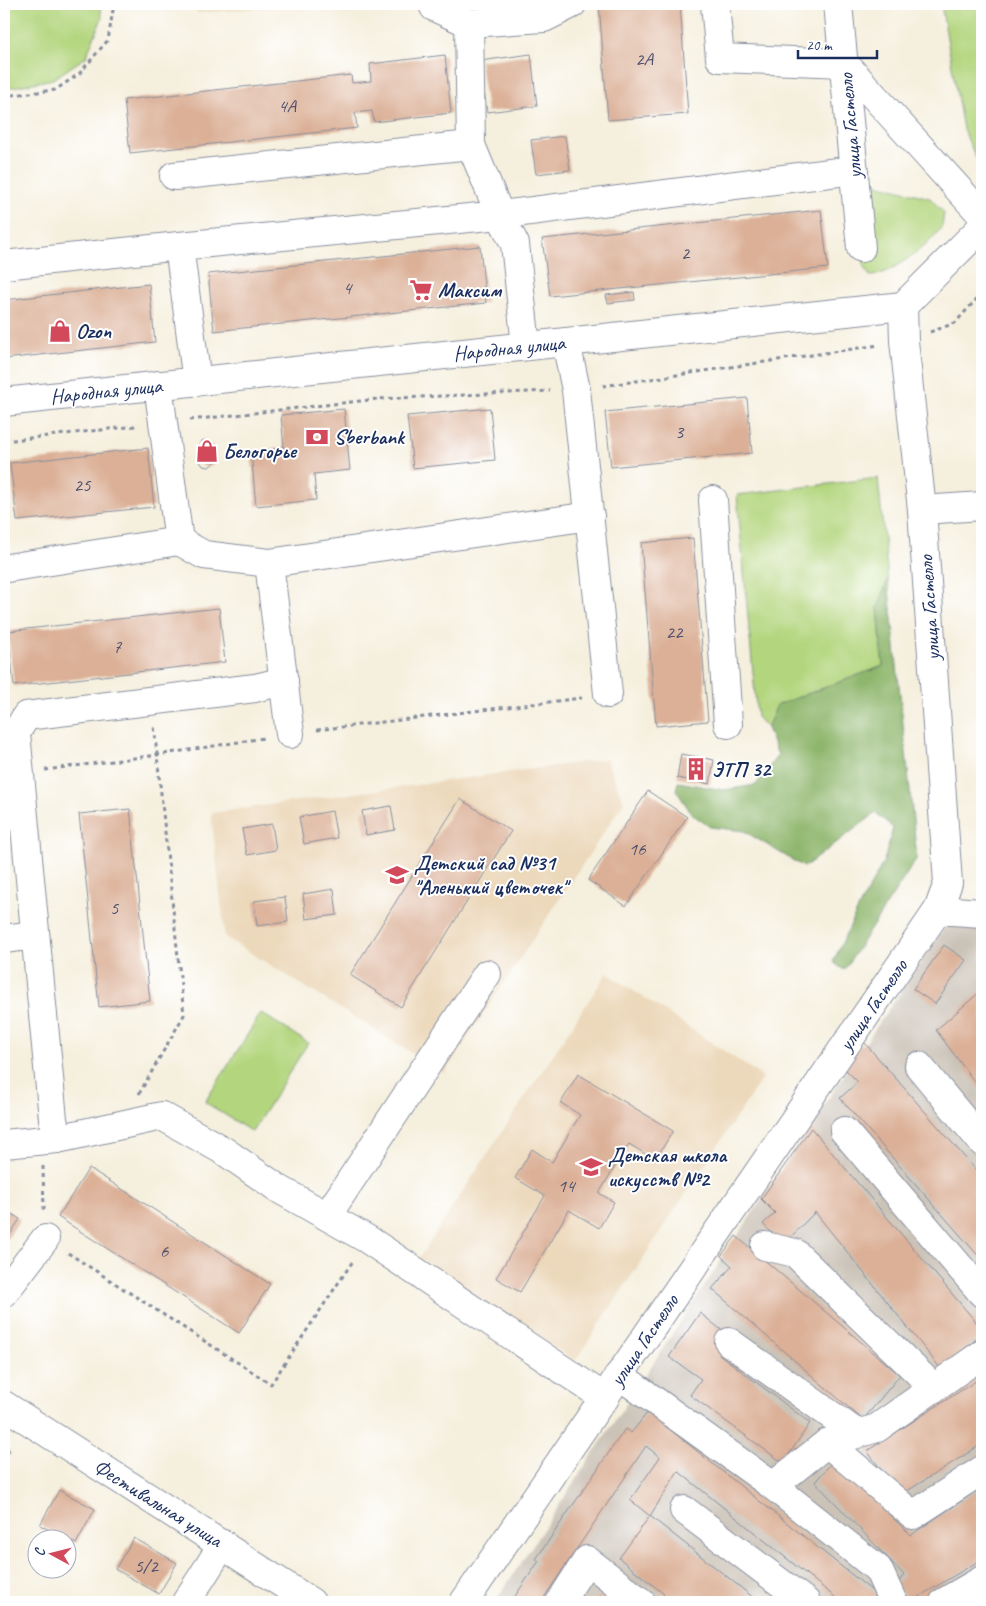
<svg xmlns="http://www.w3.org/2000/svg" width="986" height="1606" viewBox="0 0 986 1606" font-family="Caveat,sans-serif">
<rect width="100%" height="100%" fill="#fff"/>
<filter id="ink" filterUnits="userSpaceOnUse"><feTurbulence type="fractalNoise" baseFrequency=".02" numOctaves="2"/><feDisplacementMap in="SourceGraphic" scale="10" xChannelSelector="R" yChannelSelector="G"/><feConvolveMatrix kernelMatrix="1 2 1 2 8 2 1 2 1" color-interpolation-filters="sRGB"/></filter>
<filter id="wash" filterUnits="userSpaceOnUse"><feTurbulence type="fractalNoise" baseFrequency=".0096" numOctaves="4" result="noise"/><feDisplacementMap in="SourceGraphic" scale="20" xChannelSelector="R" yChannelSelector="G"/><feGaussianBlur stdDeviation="1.12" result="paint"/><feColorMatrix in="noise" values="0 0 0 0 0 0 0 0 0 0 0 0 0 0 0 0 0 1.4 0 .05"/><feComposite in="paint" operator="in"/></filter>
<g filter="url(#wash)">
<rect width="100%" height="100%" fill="#f5efdd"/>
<g fill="#ecd8ba">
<path d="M196,4h109l-108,9z"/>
<path d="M606,759l18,43 -180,271 -219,-136 -14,-124z"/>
<path d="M607,973l156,104 -188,284 -156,-103z"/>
</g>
<path fill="#cbc3b8" d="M947,924l35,4v674h-487l357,-539z"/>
<g fill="#b3d57d" stroke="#67826e">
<path d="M4,4h96l2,14 -16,39 -33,22 -49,10z"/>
<path d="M941,4h38l3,41v107l-6,6 -13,-29z"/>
<path d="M873,183l57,15 14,15c-1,5 -1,12 -3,15 -11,16 -53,49 -71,48l-6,-9 -2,-77z"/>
<path d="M878,478l10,101 -10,29 5,58 -105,39 -11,23 -10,-11 -20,-222z"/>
<path d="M261,1013l47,30 -56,89 -47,-30z"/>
</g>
<path fill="#8eb66c" stroke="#547265" d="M888,579l29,279 -73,112 -11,-8 27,-57 24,-44 9,-33 -17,-15 -72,54 -60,-36 -34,-4 -18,-13 -16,-24 2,-8 46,8 32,-5 22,-30 -11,-27 10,-23 106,-39 -5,-58z"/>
<g id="blocks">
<g fill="#dbb097">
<path d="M599,4h81l8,110 -80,6z"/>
<path d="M531,54l6,52 -50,6 -7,-51z"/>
<path d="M445,55l6,58 -77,9 -2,-11 -17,2 2,15 -227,25 -6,-53 227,-25 1,8 19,-2 -1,-17z"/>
<path d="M565,136l5,34 -34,4 -5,-34z"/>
<path d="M821,210l7,58 -278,28 -8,-57z"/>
<path d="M480,246l6,57 -272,28 -6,-57z"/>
<path d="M149,284l6,58 -151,17v-59z"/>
<path d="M634,292l1,8 -27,3 -2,-8z"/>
<path d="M747,398l5,55 -141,14 -6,-55z"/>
<path d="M490,408l5,52 -82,8 -6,-52z"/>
<path d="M344,409l6,61 -36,4 2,26 -60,6 -5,-55 33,-3 -3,-33z"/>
<path d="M204,440l10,7 2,7 -2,9 -5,4 -6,-1 -4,-6 -1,-12 2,-6z"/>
<path d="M148,448l6,59 -137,14 -7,-58z"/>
<path d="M693,538l15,183 -52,5 -15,-183z"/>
<path d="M219,608l6,54 -211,24 -6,-55z"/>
<path d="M681,754l33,6 -4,24 -33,-6z"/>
<path d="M648,791l39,26 -61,89 -38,-26z"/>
<path d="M460,799l51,32 -110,176 -51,-32z"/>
<path d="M391,806l4,24 -29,5 -4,-24z"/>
<path d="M130,809l20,192 -51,6 -20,-193z"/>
<path d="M332,811l5,27 -33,6 -5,-27z"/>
<path d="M272,824l4,26 -29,5 -5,-26z"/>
<path d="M334,889l3,26 -31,4 -3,-25z"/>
<path d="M285,897l3,25 -31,4 -3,-25z"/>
<path d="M944,945l22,15 -31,44 -22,-15z"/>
<path d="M982,990v102l-46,-62z"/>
<path d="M864,1042l118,135v83l-142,-162 18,-16 -15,-15z"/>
<path d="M578,1074l95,57 -18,29 -26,-16 -30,49 15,9 -15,26 -30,-18 -49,82 -24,-14 49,-82 -30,-18 17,-29 20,13 28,-47 -19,-12z"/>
<path d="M811,1128l171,201v5l-41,35 -126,-157 -32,33 -20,-21 12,-11 -14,-14z"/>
<path d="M89,1168l181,116 -31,49 -181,-116z"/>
<path d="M4,1209l16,10 -16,25z"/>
<path d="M736,1236l164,139 -37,45 -151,-131 20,-23 -11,-10z"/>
<path d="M700,1313l29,23 -10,18 91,69 -27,40 -93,-68 11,-16 -32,-22z"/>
<path d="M982,1377v67l-81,51 -34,-44z"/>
<path d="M648,1412l228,182 -6,8h-29l-163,-131 -28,45 109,86h-85l-55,-44 31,-42 -20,-16 30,-43 -14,-11 -105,156h-30l28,-41 -3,-2 89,-130 6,4z"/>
<path d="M4,1447l6,3 -6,12z"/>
<path d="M833,1461l78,74 71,-48v72l-72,43 -13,-18 7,-9 -89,-93z"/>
<path d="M59,1490l36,19 -19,35 -36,-19z"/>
<path d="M134,1538l43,25 -18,31 -44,-25z"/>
<path d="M600,1595l9,7h-15z"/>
</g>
</g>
</g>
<g filter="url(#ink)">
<use href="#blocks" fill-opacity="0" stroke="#888f9e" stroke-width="1"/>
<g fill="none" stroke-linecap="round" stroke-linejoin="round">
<defs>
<g id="minor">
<path d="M715,4l5,54 124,5 138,152"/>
<path d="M838,4l23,244"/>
<path d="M434,7l35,16 75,-5 28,-14"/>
<path d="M174,176l297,-31"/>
<path d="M4,265l175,-19"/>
<path d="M566,342l10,48 32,304"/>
<path d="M526,346l-11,-102 -15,-29 354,-45"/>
<path d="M197,382l-18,-136 321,-31 -29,-70 -2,-122"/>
<path d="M158,385l21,156 25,14 65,8 21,171"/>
<path d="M4,402l899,-96 79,-79"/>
<path d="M713,500l15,224"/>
<path d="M922,510l60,-4"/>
<path d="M269,563l321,-47"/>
<path d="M7,568l172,-27"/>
<path d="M938,910l44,3"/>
<path d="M4,939l31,-4"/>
<path d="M919,1066l63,76"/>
<path d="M844,1131l138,162"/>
<path d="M57,1139l-4,-20 -37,-386 10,-17 229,-28 29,-7"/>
<path d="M4,1144l53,-5 105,-23 62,35 55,38 88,50 238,159"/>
<path d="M327,1216l160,-242"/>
<path d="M765,1246l30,7 139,135"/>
<path d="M4,1293l41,-54"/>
<path d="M729,1342l127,91"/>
<path d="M619,1375l154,111 105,83 15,33"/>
<path d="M4,1405l307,197"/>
<path d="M827,1443l86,72 69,-45"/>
<path d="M773,1486l54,-43 50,-15 105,-74"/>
<path d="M684,1510l122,92"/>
<path d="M186,1602l37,-58"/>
<path d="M464,1602l474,-692 10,-27 -26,-373 -18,-169 -1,-35"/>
<path d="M560,1602l27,-42 54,42"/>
<path d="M944,1602l38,-22"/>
</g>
</defs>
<use href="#minor" stroke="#888f9e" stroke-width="30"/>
<g stroke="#888f9e" stroke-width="3" stroke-dasharray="4 4" stroke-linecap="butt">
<path d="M4,96l51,-6 24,-16 29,-34 6,-36"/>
<path d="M930,332l25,-9 27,-30"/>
<path d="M603,386l276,-41"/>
<path d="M190,420l188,-21 172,-8"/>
<path d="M4,441l132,-15"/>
<path d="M317,730l265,-32"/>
<path d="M45,770l112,-15 107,-17"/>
<path d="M139,1094l45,-79 -30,-289"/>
<path d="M43,1166l1,46"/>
<path d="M68,1253l203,131 82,-123"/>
</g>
<use href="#minor" stroke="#fff" stroke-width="28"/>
</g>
</g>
<defs>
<symbol id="supermarket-bare" viewBox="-9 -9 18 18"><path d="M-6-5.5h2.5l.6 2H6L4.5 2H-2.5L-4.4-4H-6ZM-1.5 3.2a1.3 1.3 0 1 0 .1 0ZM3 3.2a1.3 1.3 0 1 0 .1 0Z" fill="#d1495b" stroke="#fff" stroke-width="2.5" paint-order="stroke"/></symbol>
<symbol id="shop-bare" viewBox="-9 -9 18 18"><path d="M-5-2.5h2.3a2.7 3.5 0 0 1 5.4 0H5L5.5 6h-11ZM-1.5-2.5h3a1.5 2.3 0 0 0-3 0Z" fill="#d1495b" stroke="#fff" stroke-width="2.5" paint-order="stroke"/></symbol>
<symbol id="bank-bare" viewBox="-9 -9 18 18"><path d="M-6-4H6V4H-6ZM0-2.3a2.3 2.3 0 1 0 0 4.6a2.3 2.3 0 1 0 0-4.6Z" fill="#d1495b" stroke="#fff" stroke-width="2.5" paint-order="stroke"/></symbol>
<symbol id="building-bare" viewBox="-9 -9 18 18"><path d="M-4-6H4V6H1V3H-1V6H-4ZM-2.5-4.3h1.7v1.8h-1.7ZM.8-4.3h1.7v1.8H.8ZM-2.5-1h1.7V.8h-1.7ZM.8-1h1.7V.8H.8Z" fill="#d1495b" stroke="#fff" stroke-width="2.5" paint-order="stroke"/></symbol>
<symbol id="school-bare" viewBox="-9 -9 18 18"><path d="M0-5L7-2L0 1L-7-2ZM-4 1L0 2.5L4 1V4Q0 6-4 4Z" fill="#d1495b" stroke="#fff" stroke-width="2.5" paint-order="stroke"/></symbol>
</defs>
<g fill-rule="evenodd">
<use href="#supermarket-bare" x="405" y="274" width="32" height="32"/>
<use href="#shop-bare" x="44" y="315" width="32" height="32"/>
<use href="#bank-bare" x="301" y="421" width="32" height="32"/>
<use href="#shop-bare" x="191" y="435" width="32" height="32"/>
<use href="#building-bare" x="680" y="753" width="32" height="32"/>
<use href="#school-bare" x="381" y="859" width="32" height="32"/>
<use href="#school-bare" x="575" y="1151" width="32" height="32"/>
</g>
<g text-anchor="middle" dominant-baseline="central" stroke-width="4" stroke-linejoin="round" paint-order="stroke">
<g font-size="19" fill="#4b4f6c">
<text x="644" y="59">2А</text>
<text x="287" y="106">4А</text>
<text x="685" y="253">2</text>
<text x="347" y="288">4</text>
<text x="679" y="432">3</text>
<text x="82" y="485">25</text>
<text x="674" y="632">22</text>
<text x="117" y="647">7</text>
<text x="637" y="849">16</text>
<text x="114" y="908">5</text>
<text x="566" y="1186">14</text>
<text x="164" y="1251">6</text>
<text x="146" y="1566">5/2</text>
</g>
<g font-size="21" fill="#1b2f5e" stroke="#fff">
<text transform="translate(850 126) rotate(-95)">улица Гастелло</text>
<text transform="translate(509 348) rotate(-6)">Народная улица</text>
<text transform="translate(106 391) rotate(-6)">Народная улица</text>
<text transform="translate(929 608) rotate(-94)">улица Гастелло</text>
<text transform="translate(873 1005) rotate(-56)">улица Гастелло</text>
<text transform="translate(644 1340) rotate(-56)">улица Гастелло</text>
<text transform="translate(158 1503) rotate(32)">Фестивальная улица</text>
</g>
<g font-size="21" font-weight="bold" fill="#1b2f5e" stroke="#fff" text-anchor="start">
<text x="438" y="290">Максим</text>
<text x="76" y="331">Ozon</text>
<text x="334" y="437">Sberbank</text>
<text x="223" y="451">Белогорье</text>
<text x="712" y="769">ЭТП 32</text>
<text x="414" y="863">Детский сад №31<tspan x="414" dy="24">"Аленький цветочек"</tspan></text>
<text x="608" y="1155">Детская школа<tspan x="608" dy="24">искусств №2</tspan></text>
</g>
</g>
<rect width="986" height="1606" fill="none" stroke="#fff" stroke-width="20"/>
<g transform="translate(52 1554) rotate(277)"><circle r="24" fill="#ffffff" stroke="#a4acbf"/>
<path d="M0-4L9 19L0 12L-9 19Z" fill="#d1495b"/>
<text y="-8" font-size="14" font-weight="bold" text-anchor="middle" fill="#1b2f5e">С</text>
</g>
<path d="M798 50v8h79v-8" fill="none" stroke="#1b2f5e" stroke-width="2.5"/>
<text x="806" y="50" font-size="15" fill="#1b2f5e" stroke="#ffffff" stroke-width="4" paint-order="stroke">20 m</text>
</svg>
